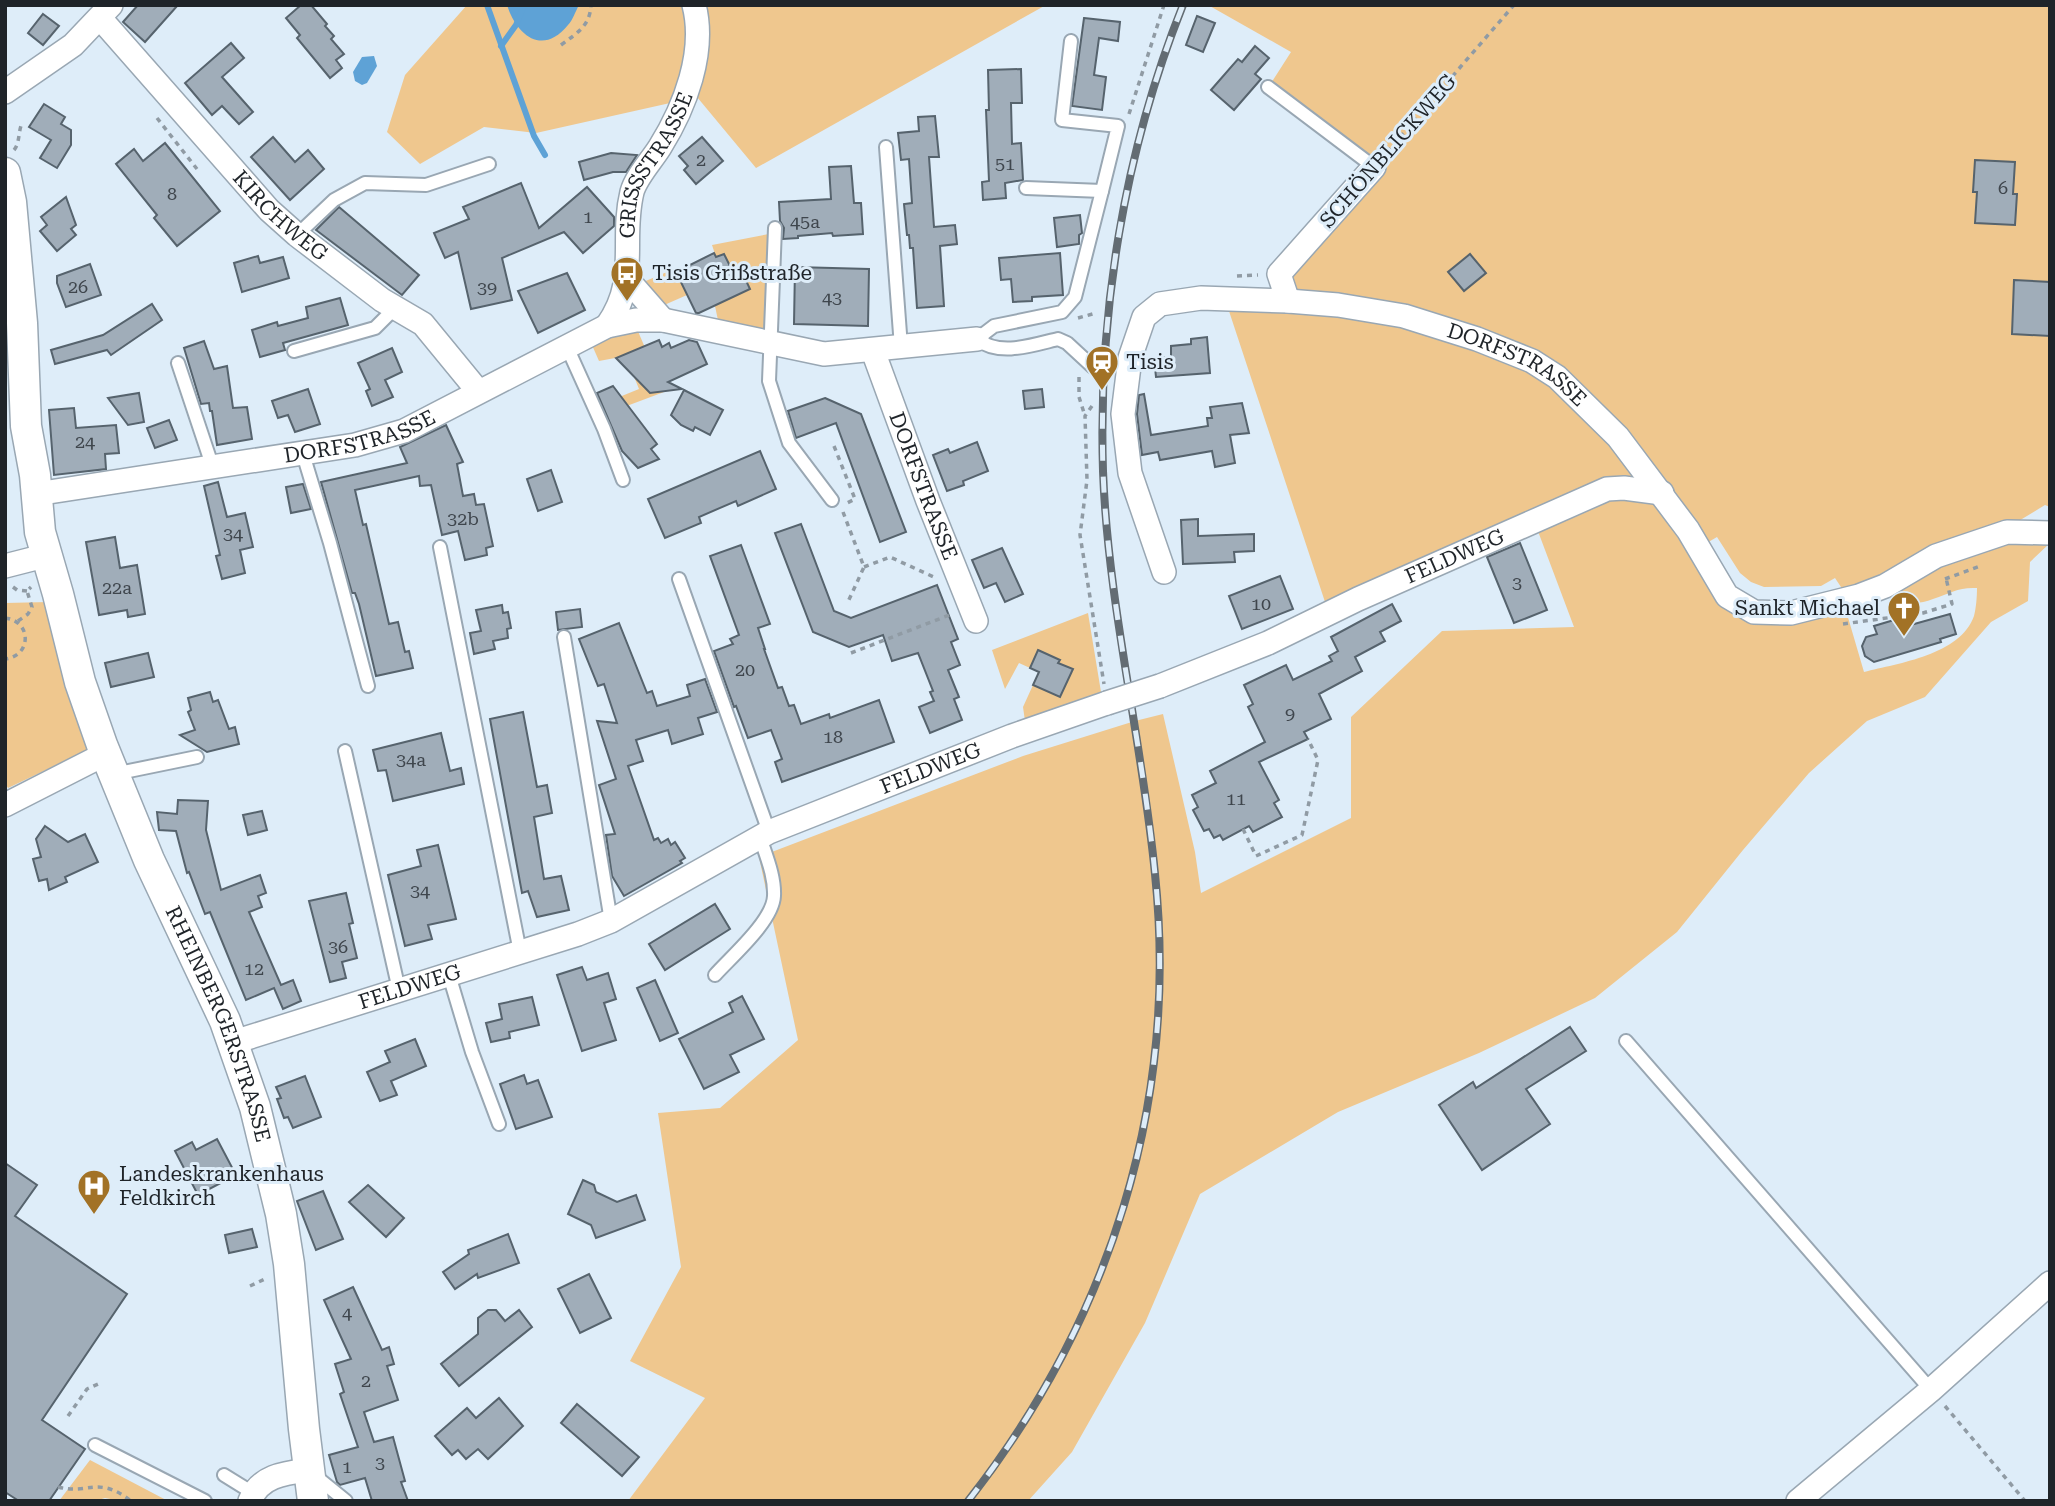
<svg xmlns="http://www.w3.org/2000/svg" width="2055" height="1506" viewBox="0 0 2055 1506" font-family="'Roboto Serif',serif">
<rect width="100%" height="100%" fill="#deedf9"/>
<g fill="#efc78e" fill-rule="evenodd">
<path d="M467,5h579l-290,163 -59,-71 -161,36 -52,-6 -64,37 -33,-32 18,-57z"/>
<path d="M1208,5h842v502l-5,-2 -28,17 33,21 -20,19 -2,39 -37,21 -66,75 -58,24 -58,52 -66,77 -66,82 -82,66 -116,55 -141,59 -138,82 -55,129 -73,129 -44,49h-400l77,-103 -75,-37 51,-94 -23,-154 62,-5 78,-68 -39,-183 264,-101 112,-35 28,-7 32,138 6,41 150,-75v-101l91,-86 132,-4 -41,-109 -206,90 -101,-306h59l-4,-27 91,-108 -104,-79 23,-36zM1717,537l23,36 11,9 13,5 57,-1 14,-8 8,12 42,-4 8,18c14,0 27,0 40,-5 18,-6 25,-12 44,-11 0,9 -1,20 -3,28 -14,39 -75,47 -110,56l-17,-58 -55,2 -67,-18 -20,-54z"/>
<path d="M769,234l-3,91 -2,6 -45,-6 -4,-19 35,-18 -8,-15 -7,3 -11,-22 -8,3 -4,-12z"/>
<path d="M674,269l13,26 -25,11 -21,-23z"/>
<path d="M637,329l27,63 -48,18 -4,-10 27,-11 -6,-15 -3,-22 -15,6 -16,3 -7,-16 30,-14z"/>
<path d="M49,602l41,147 -82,39 -3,-5v-180z"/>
<path d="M1088,613l13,79 -76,29 -2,-14 10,-22 27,12 12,-28 -14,-6 1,-4 -21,-9 -8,18 -11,-5 -14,26 -13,-39z"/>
<path d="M90,1460l78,41h-47l-16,-3 -10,3h-36z"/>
</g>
<g fill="#5ea2d6">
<path d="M507,5h72c-4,7 -6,15 -11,20 -25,31 -51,11 -61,-20z"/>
<path d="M374,56l3,10 -10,17 -5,2 -7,-4 -2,-9 9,-15z"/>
</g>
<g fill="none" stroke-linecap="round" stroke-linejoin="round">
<g stroke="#5ea2d6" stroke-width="6">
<path d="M487,5l47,131 11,19"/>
<path d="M501,46l15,-21 8,-20"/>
</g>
</g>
<g fill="#a0adb9" stroke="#56636d" stroke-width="2">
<path d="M138,5h40l-33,37 -22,-20z"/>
<path d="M301,5h10l16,19 -2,2 9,10 -3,3 13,15 -8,6 6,8 -12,10 -33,-40 3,-3 -14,-17z"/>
<path d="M43,14l16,12 -16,19 -15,-12z"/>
<path d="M1197,16l18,7 -12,29 -17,-7z"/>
<path d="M1084,18l36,4 -2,19 -19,-3 -5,37 12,2 -4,33 -30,-4z"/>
<path d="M231,43l13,15 -22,19 31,35 -14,12 -17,-18 -10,9 -27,-32z"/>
<path d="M1255,46l14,12 -14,16 6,5 -27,31 -23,-20 27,-31 4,3z"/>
<path d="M1021,69l1,34h-11l1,41 9,-1 2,37 -18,3 1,15 -23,2 -1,-18 7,-1 -3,-71h3l-1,-40z"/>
<path d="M44,104l21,13 -4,7 10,6v15l-14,23 -17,-10 11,-18 -22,-13z"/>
<path d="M935,116l4,41h-10l5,70 21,-2 2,19 -17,2 4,60 -27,2 -4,-60h-3l-1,-13h-2l-3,-31 8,-1 -3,-44 -8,1 -3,-27 21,-2 -1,-14z"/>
<path d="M273,137l22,25 13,-12 16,19 -34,31 -39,-43z"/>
<path d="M702,137l21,24 -27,23 -12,-14 4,-4 -9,-10z"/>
<path d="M165,143l55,68 -43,35 -23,-28 3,-3 -41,-51 18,-15 9,12z"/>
<path d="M611,153l26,2 -11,17h-13l-29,8 -5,-18z"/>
<path d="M1975,160l40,2 -2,32h4l-2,31 -40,-2 2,-31h-4z"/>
<path d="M851,166l3,37h7l2,31 -30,2 -1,-3 -34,3v2l-15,1 1,-11 -4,-7 -1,-19 52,-3 -2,-32z"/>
<path d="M521,183l18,45 48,-41 27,30v9l-31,27 -19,-21 -62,26 10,42 -41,9 -13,-57 -13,6 -11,-25 35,-14 -6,-12z"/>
<path d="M66,197l10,28 -5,4 5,6 -19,16 -17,-20 7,-6 -6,-8z"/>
<path d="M339,207l80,68 -17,20 -86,-65z"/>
<path d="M1080,215l2,18 -3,2v9l-22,3 -3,-29z"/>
<path d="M714,253l2,4 8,-3 11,22 7,-4 8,17 -51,24h-3l-20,-41z"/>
<path d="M1060,253l3,42 -31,2v4l-19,1 -2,-23 -10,1 -2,-22z"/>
<path d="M1470,254l16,19 -22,18 -16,-19z"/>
<path d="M258,256l2,7 23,-6 6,21 -47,14 -8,-29z"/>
<path d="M90,264l11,31 -35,12 -9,-24v-7z"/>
<path d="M795,267l74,2 -1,57 -74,-2z"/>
<path d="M567,273l18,37 -47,23 -20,-42z"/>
<path d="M2014,280l36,2v54l-38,-2z"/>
<path d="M340,298l8,27 -65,18 2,7 -25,7 -8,-27 25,-8 1,4 30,-8 -2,-11z"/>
<path d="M152,304l10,16 -51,35 -4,-5 -52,14 -4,-14 52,-15z"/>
<path d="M1207,337l3,36 -54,4 -2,-19 17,-1v-11l20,-2v-5z"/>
<path d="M659,340l3,7 7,-4 2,5 18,-8 8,2 10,22 -39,18 14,7 -32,4 -34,-35z"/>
<path d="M204,341l10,28 13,-3 6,42 14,-1 5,32 -35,6 -5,-34h-2l-1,-8 -8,1 -17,-56z"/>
<path d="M392,348l10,24 -17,8 8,17 -21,9 -6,-15 4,-2 -12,-26z"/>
<path d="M613,386l44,58 -6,5 8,10 -21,9 -16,-17 -25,-58z"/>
<path d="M308,389l12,35 -25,8 -7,-17 -10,3 -6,-17z"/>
<path d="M1042,389l2,18 -19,2 -2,-18z"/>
<path d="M684,390l39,20 -13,25 -15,-8 -2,4 -12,-6 -10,-10z"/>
<path d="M139,393l5,29 -16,3 -20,-27z"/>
<path d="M1144,394l7,41 57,-9 -1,-8h5l-2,-11 32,-4 7,30 -19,2 5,28 -20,4 -3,-16 -52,9 -2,-8 -16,3 -5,-41 2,-19z"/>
<path d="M825,398l36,16 45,118 -26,10 -44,-119 -40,15 -8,-27z"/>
<path d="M74,408l2,20 40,-3 3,28 -14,1 1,15 -52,6 -5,-65z"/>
<path d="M169,420l8,20 -22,8 -8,-20z"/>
<path d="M446,425l17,37 -6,2 6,32 11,-2 2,11 8,-1 9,42 -7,2 1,7 -22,5 -7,-29 -16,4 -11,-50 -11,1 -1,-10 -64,14 8,35 3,-1 23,100 9,-2 7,30 4,-1 4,17 -37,8 -17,-72 -4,-11h-3l-31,-111 86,-19 -7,-16z"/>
<path d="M977,442l11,29 -25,10 1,4 -17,6 -14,-36 15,-6 2,4z"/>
<path d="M760,451l16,38 -38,17 -2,-5 -37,16 2,6 -36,15 -17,-39z"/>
<path d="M551,470l11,32 -24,9 -11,-32z"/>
<path d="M218,482l9,35 18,-4 8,34 -13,3 5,23 -23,6 -6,-23 4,-1 -16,-69z"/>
<path d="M303,484l8,25 -20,4 -5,-26z"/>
<path d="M1198,519v17l56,-2v17l-20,1 1,10 -52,2 -2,-44z"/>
<path d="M801,524l33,87 17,7 86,-33 21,54 -7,3 9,23 -12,5 11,27 -5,2 8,21 -32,13 -11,-26 15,-6 -4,-9 3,-1 -15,-38 -26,8 -9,-26 -34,12 -36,-15 -38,-99z"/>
<path d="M115,537l5,31 17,-3 8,49 -17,3 -1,-7 -28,5 -13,-73z"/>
<path d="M1520,543l27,67 -33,13 -27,-66z"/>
<path d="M741,545l29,79 -12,4 7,21h-1l14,39 4,-1 7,19 5,-1 7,19 28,-10 1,4 49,-18 15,42 -112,40 -7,-20 7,-3 -11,-29 -23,8 -12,-32 -2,1 -20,-56 19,-7 -3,-5 9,-4 -29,-79z"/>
<path d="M1002,548l21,46 -18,8 -9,-19 -12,5 -12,-28z"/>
<path d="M1280,576l13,33 -51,20 -13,-33z"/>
<path d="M1392,604l9,17 -21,11 5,9 -30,16 7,14 -43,23 12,25 -27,13 4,7 -49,23 20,38 -5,3 8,14 -29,15 -4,-6 -26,14 -3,-5 -6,3 -5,-9 -5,2 -11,-21 5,-3 -6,-12 24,-12 -6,-12 55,-29 -17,-35 5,-3 -9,-19 42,-20 7,15 39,-19 -3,-5 9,-5 -7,-14z"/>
<path d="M502,605l1,8 5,-1 3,16 -4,1 1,9 -15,3 2,8 -21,5 -4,-21 11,-2 -5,-21z"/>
<path d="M580,609l2,18 -24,3 -2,-18z"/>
<path d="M1950,614l6,20 -16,5 1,3 -67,20 -9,-6 -3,-10 4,-9 11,-3 -3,-8 30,-9 3,9z"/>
<path d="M619,623l28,70 5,-2 5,15 33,-10 -3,-11 18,-6 12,33 -19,6 5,16 -31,10 -4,-14 -32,10 7,21 -15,5 26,74 4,-2 3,5 7,-4 3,6 4,-3 10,16 -5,3 2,2 -58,33 -12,-20 -6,-41 9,-1 -16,-49 17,-6 -19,-58 20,2 -13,-39 -6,2 -19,-47z"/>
<path d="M1038,650l22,10 -2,3 15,6 -13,28 -27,-12 6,-13 -9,-4z"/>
<path d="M148,653l6,24 -43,10 -6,-24z"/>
<path d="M210,692l3,10 5,-2 11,29 6,-2 4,17 -32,8 -27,-17 15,-5 -7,-18 3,-2 -3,-12z"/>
<path d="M523,712l14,75 10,-2 5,28 -18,4 10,62 17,-3 8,34 -32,7 -9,-26 -6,2 -32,-174z"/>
<path d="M441,733l9,38 11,-3 3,16 -71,17 -7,-31 -8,1 -5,-21z"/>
<path d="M178,800l30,1 -2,29 15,60 39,-15 6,18 -8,3 4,11 -13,5 32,73 12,-5 8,21 -18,8 -9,-21 -28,12 -36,-88 -5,2 -16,-42 -2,1 -11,-42 -17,-1 -2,-18 20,2z"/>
<path d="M262,811l5,19 -19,5 -5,-20z"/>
<path d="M45,826l23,16 17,-8 13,28 -33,15 2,5 -18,8 -2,-11 -8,2 -6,-22 8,-2 -5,-18z"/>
<path d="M438,845l18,74 -28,6 4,14 -27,7 -17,-71 33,-9 -4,-16z"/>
<path d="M346,893l7,30 -4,1 8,34 -15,4 4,16 -16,4 -21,-81z"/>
<path d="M715,904l15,25 -65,41 -16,-26z"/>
<path d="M582,967l5,13 21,-7 8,26 -12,4 12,37 -34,11 -25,-76z"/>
<path d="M655,980l23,53 -18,8 -23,-53z"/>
<path d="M742,996l22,43 -34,16 9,17 -35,17 -25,-50 54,-27 -4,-9z"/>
<path d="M532,997l7,28 -30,7 1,6 -19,4 -5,-19 16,-4 -3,-15z"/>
<path d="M1570,1027l16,24 -60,38 24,35 -68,46 -43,-65 34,-23 3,6z"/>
<path d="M415,1039l11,27 -35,15 6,14 -17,6 -13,-29 23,-10 -5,-11z"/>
<path d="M524,1075l3,9 11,-4 14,37 -36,12 -16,-45z"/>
<path d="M305,1076l16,41 -28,11 -5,-11 -4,1 -7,-19 4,-1 -5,-11z"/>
<path d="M217,1139l19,36 -38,20 -23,-44 17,-9 4,8z"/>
<path d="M5,1163l32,22 -22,31 112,78 -85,126 43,29 -36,52h-30l-14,-9z"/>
<path d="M583,1180l11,5 2,7 21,10 19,-7 9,25 -49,18 -5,-13 -23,-11z"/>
<path d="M368,1185l36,33 -18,19 -37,-35z"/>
<path d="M323,1191l20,48 -27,11 -19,-49z"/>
<path d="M252,1229l5,18 -28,6 -4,-18z"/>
<path d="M508,1234l11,29 -41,15 -1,-4 -22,15 -12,-17 26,-18 -1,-4z"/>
<path d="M589,1274l22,44 -31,15 -22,-44z"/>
<path d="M353,1287l29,63 7,-3 5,17 -7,2 11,34 -34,12 10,30 19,-5 12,44 -4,1 7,19h-36l-7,-23 -25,7 -3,-3 -8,-27 29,-8 -18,-53 4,-2 -9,-28 16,-5 -27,-59z"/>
<path d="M488,1310h8l9,11 14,-11 13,17 -73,59 -18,-22 37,-30v-16z"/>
<path d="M499,1398l24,28 -35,33 -10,-10 -12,10 -8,-9 -6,5 -17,-19 32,-28 9,10z"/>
<path d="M577,1404l62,53 -17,19 -61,-53z"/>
</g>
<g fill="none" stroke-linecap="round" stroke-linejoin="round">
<defs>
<g id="service">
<path d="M1071,41l-9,79 56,6 -16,65"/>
<path d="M1268,87l106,80"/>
<path d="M886,147l15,200"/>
<path d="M1026,188l76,3 -27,106 -13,15 -68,14 -17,13c22,18 56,6 81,0l9,4 26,24"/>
<path d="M775,228l-6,153 20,62 43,57"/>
<path d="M297,235l37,-35 31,-17 61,2 63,-21"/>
<path d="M567,347l37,82 19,51"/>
<path d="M294,351l81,-23 20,-20"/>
<path d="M178,363l35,105"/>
<path d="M303,454l27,89 38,143"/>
<path d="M440,547l80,405"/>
<path d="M679,579l90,253"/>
<path d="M564,637l47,284"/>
<path d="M345,751l54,239"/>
<path d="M114,774l83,-17"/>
<path d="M449,975l23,77 27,72"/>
<path d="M715,975c16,-18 58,-54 59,-79 1,-20 -8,-40 -14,-59"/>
<path d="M1626,1041l305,349"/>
<path d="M95,1445l110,56"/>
<path d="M224,1475l29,18"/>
<path d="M314,1475l32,26"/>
</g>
<g id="minor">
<path id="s1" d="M100,18l169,192 28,25 85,65 41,24 55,67"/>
<path d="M5,92l68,-47 38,-40"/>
<path d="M628,280l35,40"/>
<path d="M1288,301l-9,-27 95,-107"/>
<path id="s2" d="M607,326c33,-46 13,-85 25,-134 4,-15 20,-32 28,-45 25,-40 46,-95 34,-142"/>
<path id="s3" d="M873,351l55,150 48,120"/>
<path id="s4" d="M36,494l319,-49 49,-14 203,-105 29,-6h27l161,34 153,-15"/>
<path d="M5,566l43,-11"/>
<path id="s5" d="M1164,572l-34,-99 -7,-59 7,-56 14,-41 16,-13 41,-6 87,3 50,4 66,11 73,23 55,22 25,16 61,60 70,93 39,66 27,16 37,1 68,-17 26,-10 51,-30 71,-24 43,1"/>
<path id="s6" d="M1160,686l108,-43 90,-44 249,-110 17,-1 38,5"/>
<path d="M5,805l100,-51"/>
<path id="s7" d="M234,1042l344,-108 33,-13 158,-89 243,-96 95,-33"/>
<path d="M250,1501c9,-25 35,-28 58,-31"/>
<path d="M1798,1501l133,-111 119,-107"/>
</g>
<g id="tertiary">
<path id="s8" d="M5,173l6,29 11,121 4,103 9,49 5,57 18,62 22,88 22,63 47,115 76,161 30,86 26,107 8,50 15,165 9,72"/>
</g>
</defs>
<use href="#service" stroke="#99a7b3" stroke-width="16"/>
<use href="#minor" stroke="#99a7b3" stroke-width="26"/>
<use href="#tertiary" stroke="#99a7b3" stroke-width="33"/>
<g stroke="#909ba4" stroke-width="3.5" stroke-dasharray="5 5" stroke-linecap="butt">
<path d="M561,45c16,-12 29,-19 30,-40"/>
<path d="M1129,114l35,-109"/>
<path d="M157,118l40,51"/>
<path d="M14,150c6,-7 4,-18 8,-27"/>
<path d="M1387,152l127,-147"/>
<path d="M1237,276l21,-1"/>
<path d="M1078,318l18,-5"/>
<path d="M1079,377v20l6,19"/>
<path d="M1092,406l-7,10 2,64 -7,55 24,149"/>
<path d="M834,446l21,53 -8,4"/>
<path d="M843,512l21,55 -17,37"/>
<path d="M864,567l26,-10 46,21"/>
<path d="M1945,579l35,-13"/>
<path d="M13,587l4,3 10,1"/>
<path d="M5,618c27,3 27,38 0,41"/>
<path d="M18,621l10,-7 4,-7 -5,-16 4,-4"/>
<path d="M1843,624l80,-11 29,-9 -6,-26"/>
<path d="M851,653l101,-39"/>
<path d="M1243,829l13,27 46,-21 16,-75 -10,-21"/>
<path d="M250,1286l17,-8"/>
<path d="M1945,1406l80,95"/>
<path d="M68,1416l19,-27 11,-5"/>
<path d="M58,1487c31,8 40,-12 73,14"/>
</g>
<use href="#service" stroke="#fff" stroke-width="12"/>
<use href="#minor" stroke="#fff" stroke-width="23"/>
<use href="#tertiary" stroke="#fff" stroke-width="30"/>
<defs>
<path id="rail" d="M968,1501c142,-181 211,-397 187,-627 -13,-135 -47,-268 -52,-403 -5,-158 21,-319 80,-466"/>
</defs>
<use href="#rail" stroke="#636c73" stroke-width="8"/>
<use href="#rail" stroke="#deedf9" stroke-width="5" stroke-dasharray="16" stroke-linecap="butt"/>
<defs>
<path id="minor-bridge" d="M1107,703l53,-17"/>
</defs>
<use href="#minor-bridge" stroke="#99a7b3" stroke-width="26" stroke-linecap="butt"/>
<use href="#minor-bridge" stroke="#fff" stroke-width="23"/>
</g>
<defs>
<symbol id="bus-pin" viewBox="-11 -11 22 30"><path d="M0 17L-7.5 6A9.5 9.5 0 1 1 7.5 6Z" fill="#a27226" stroke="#deedf9"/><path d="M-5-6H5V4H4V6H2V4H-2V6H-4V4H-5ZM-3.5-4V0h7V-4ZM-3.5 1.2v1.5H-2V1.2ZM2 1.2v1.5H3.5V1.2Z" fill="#fff"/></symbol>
<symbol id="station-pin" viewBox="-11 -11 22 30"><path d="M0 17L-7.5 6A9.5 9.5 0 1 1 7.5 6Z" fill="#a27226" stroke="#deedf9"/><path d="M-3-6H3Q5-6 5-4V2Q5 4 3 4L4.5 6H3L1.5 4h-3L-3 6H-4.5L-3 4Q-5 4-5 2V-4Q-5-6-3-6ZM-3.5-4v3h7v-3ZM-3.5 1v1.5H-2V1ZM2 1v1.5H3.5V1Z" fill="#fff"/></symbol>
<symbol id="church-pin" viewBox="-11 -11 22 30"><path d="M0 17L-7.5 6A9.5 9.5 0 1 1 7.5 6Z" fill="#a27226" stroke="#deedf9"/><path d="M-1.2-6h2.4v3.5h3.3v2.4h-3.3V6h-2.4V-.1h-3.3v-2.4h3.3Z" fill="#fff"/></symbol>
<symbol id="hospital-pin" viewBox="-11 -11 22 30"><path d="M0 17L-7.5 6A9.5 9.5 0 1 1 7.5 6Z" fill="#a27226" stroke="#deedf9"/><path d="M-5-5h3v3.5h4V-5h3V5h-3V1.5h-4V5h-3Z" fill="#fff"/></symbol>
</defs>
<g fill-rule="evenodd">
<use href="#bus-pin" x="608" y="254" width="38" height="52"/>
<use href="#station-pin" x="1083" y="343" width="38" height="52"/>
<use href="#church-pin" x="1885" y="589" width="38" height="52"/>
<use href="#hospital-pin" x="75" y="1167" width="38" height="52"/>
</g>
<g text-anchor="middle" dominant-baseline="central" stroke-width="6" stroke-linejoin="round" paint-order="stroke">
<g font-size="18" fill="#3f464d">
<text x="701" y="159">2</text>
<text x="1005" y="163">51</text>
<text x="2003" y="187">6</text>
<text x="172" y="193">8</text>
<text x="588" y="216">1</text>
<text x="805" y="221">45a</text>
<text x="78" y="286">26</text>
<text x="487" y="287">39</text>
<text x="832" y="297">43</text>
<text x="85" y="441">24</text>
<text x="463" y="518">32b</text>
<text x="233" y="533">34</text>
<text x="1517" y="582">3</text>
<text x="117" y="587">22a</text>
<text x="1261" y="603">10</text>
<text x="745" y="669">20</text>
<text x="1290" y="713">9</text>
<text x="833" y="736">18</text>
<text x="411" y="759">34a</text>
<text x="1236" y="798">11</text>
<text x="420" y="890">34</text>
<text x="338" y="946">36</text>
<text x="254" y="968">12</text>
<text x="347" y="1312">4</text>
<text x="366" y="1380">2</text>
<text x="380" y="1462">3</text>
<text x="347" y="1466">1</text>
</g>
<g font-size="21" fill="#1f2429" stroke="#deedf9">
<text transform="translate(1388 151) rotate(-49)">SCHÖNBLICKWEG</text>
<text stroke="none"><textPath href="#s2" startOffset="172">GRISSSTRASSE</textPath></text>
<text stroke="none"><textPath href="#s1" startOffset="268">KIRCHWEG</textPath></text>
<text stroke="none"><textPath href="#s5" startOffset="654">DORFSTRASSE</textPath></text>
<text stroke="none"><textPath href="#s4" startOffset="329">DORFSTRASSE</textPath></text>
<text stroke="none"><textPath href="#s3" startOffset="144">DORFSTRASSE</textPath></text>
<text stroke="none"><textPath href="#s6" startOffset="322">FELDWEG</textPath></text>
<text stroke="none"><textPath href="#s7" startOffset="751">FELDWEG</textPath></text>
<text stroke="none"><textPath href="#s7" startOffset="184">FELDWEG</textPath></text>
<text stroke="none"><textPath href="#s8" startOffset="886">RHEINBERGERSTRASSE</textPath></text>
</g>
<g font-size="21" fill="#1f2429" stroke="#deedf9" text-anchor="start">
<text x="652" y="273">Tisis Grißstraße</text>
<text x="1126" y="362">Tisis</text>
<text x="1880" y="608" text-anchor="end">Sankt Michael</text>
<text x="119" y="1174">Landeskrankenhaus<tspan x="119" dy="24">Feldkirch</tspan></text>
</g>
</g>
<rect width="2055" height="1506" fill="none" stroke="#1f2429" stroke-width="14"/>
</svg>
